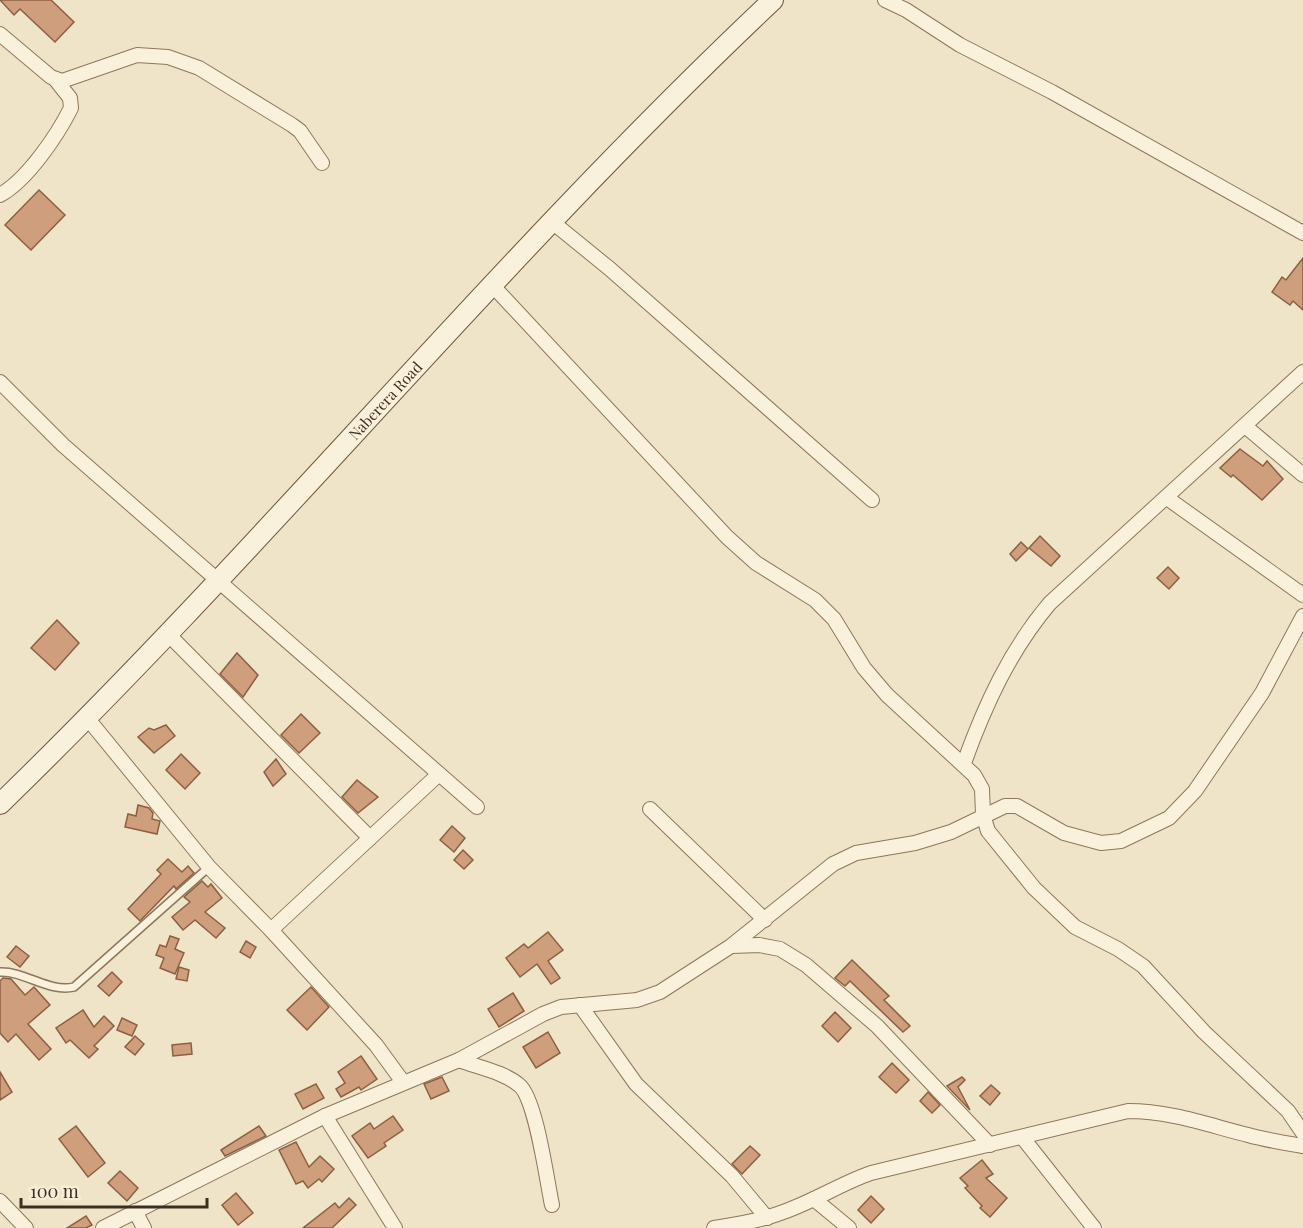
<svg xmlns="http://www.w3.org/2000/svg" width="1303" height="1228" viewBox="0 0 1303 1228" font-family="'Playfair Display',serif">
<rect width="100%" height="100%" fill="#f0e4c8"/>
<g fill="#cf9f7d" stroke="#8d5f41" stroke-width="1.5">
<path d="M0,0h51l23,22 -19,20 -35,-33 -6,6z"/>
<path d="M39,190l26,25 -34,35 -26,-25z"/>
<path d="M1303,258v52l-10,-9 -3,4 -18,-13 10,-15 4,3z"/>
<path d="M1240,449l23,17 4,-5 16,18 -21,21 -29,-25 -2,2 -11,-9z"/>
<path d="M1040,536l20,20 -9,10 -22,-18z"/>
<path d="M1021,542l7,7 -12,12 -6,-7z"/>
<path d="M1168,567l11,11 -10,11 -12,-11z"/>
<path d="M57,620l22,23 -24,27 -24,-22z"/>
<path d="M237,653l21,22 -15,22 -23,-23z"/>
<path d="M301,714l19,19 -21,20 -18,-18z"/>
<path d="M166,725l9,11 -21,17 -16,-16 11,-9 5,2z"/>
<path d="M181,754l19,19 -15,16 -19,-19z"/>
<path d="M276,759l10,15 -13,12 -9,-14z"/>
<path d="M357,780l21,17 -20,16 -16,-16z"/>
<path d="M138,805l11,3 4,5 -1,6 8,2 -3,13 -32,-7 3,-13 8,2z"/>
<path d="M452,826l13,12 -11,14 -14,-12z"/>
<path d="M463,850l10,10 -9,9 -10,-9z"/>
<path d="M168,859l14,13 6,-6 6,7 -18,16 -2,-3 -34,35 -12,-12 33,-35 -4,-4z"/>
<path d="M202,881l6,6 3,-3 11,14 -17,14 20,16 -9,10 -21,-18 -12,10 -11,-13 18,-15 -6,-5z"/>
<path d="M548,932l15,18 -15,11 12,17 -9,6 -14,-20 -17,13 -14,-19 18,-14 4,4z"/>
<path d="M170,936l9,3 -4,10 9,4 -9,21 -15,-6 4,-10 -8,-3 4,-10 6,2z"/>
<path d="M246,941l10,6 -6,11 -10,-6z"/>
<path d="M16,946l13,10 -9,11 -13,-10z"/>
<path d="M852,960l37,36 -5,4 26,26 -7,6 -53,-51 -5,5 -10,-8z"/>
<path d="M179,967l10,3 -2,11 -11,-2z"/>
<path d="M112,972l10,10 -13,14 -11,-10z"/>
<path d="M3,978l8,1 14,16 9,-8 16,18 -22,19 23,25 -12,11 -23,-26 -8,8 -8,-9v-52z"/>
<path d="M311,987l18,20 -22,23 -20,-20z"/>
<path d="M513,993l11,18 -25,16 -11,-18z"/>
<path d="M83,1010l11,17 10,-11 10,10 -20,20 4,3 -9,9 -19,-18 -4,3 -10,-15z"/>
<path d="M835,1012l16,16 -13,14 -16,-16z"/>
<path d="M122,1018l15,7 -5,11 -15,-6z"/>
<path d="M548,1032l12,21 -24,15 -13,-21z"/>
<path d="M135,1036l9,8 -9,11 -10,-8z"/>
<path d="M191,1043l1,11 -19,2 -1,-11z"/>
<path d="M361,1056l16,23 -16,11 -2,-3 -18,10 -5,-8 9,-6 -7,-11z"/>
<path d="M892,1063l17,17 -13,13 -17,-16z"/>
<path d="M0,1072l12,20 -12,8z"/>
<path d="M442,1077l7,14 -18,8 -7,-15z"/>
<path d="M962,1077l3,3 -7,7 12,23 -23,-24z"/>
<path d="M316,1084l8,14 -21,11 -8,-15z"/>
<path d="M991,1085l9,8 -10,12 -10,-9z"/>
<path d="M928,1092l12,13 -8,8 -12,-12z"/>
<path d="M393,1116l10,14 -19,13 2,3 -18,12 -16,-22 18,-13 4,6z"/>
<path d="M76,1126l29,37 -17,14 -29,-38z"/>
<path d="M259,1126l7,10 -41,20 -4,-6z"/>
<path d="M296,1142l13,25 11,-11 14,13 -12,13 -3,-3 -11,9 -5,-7 -7,3 -17,-34z"/>
<path d="M750,1146l10,9 -18,19 -10,-10z"/>
<path d="M982,1160l11,14 -7,4 21,20 -17,19 -10,-9 2,-2 -17,-18 3,-2 -8,-8z"/>
<path d="M120,1171l18,17 -11,13 -19,-18z"/>
<path d="M236,1193l17,20 -15,12 -16,-20z"/>
<path d="M871,1196l13,13 -13,14 -13,-13z"/>
<path d="M349,1198l7,7 -24,23h-29l32,-25 4,5z"/>
<path d="M86,1216l6,9 -6,3h-19z"/>
</g>
<g fill="none" stroke-linecap="round" stroke-linejoin="round">
<defs>
<path id="lane" d="M0,972c25,-1 49,21 74,15l135,-120"/>
<g id="street">
<path d="M885,0l21,10 54,35 92,47 251,141"/>
<path d="M0,34l51,43 11,4 75,-26 31,2 31,11 93,57 8,6 22,32"/>
<path d="M0,195c27,-15 57,-59 71,-87l-1,-10 -15,-19"/>
<path d="M551,221l59,48 262,231"/>
<path d="M493,286l234,251 29,26 59,37 19,19 30,49 23,27 87,80 8,14 1,26 5,16 46,57 41,39 43,22 25,17 61,66 84,79 15,22"/>
<path d="M0,382l63,63 414,362"/>
<path d="M1245,426l58,49"/>
<path d="M1167,498l136,97"/>
<path d="M167,633l203,205"/>
<path d="M88,719l121,148 62,63 105,115 27,37"/>
<path d="M964,763c21,-58 46,-113 86,-160l253,-231"/>
<path d="M650,809l115,111"/>
<path d="M271,930l168,-156"/>
<path d="M732,946l27,-1 21,4 26,16 71,61 113,119"/>
<path d="M580,1005l56,79 96,92 35,42"/>
<path d="M459,1060c18,7 45,12 60,25 17,13 28,97 33,120"/>
<path d="M325,1116l70,112"/>
<path d="M1022,1137l72,91"/>
<path d="M814,1199l35,29"/>
<path d="M0,1201l26,27"/>
<path d="M135,1211l9,17"/>
<path d="M103,1228l222,-112 134,-56 84,-46 18,-7 76,-7 23,-8 71,-46 102,-82 23,-11 59,-10 36,-11 54,-26h12l47,27 37,10 20,-2 48,-23 26,-27 67,-98 41,-77"/>
<path d="M714,1228c25,-4 49,-8 72,-17 30,-11 56,-28 85,-38l257,-62c42,0 80,14 120,24 18,5 37,8 55,11"/>
</g>
<g id="secondary">
<path id="s1" d="M0,804c267,-259 502,-549 773,-804"/>
</g>
</defs>
<use href="#lane" stroke="#8d765c" stroke-width="10"/>
<use href="#street" stroke="#8d765c" stroke-width="16"/>
<use href="#secondary" stroke="#6f573f" stroke-width="22"/>
<use href="#lane" stroke="#faf1dc" stroke-width="7"/>
<use href="#street" stroke="#faf1dc" stroke-width="14"/>
<use href="#secondary" stroke="#faf1dc" stroke-width="20"/>
</g>
<g text-anchor="middle" dominant-baseline="central" stroke-width="5" stroke-linejoin="round" paint-order="stroke">
<g font-size="15" fill="#3d2e20" stroke="#f7eed8">
<text stroke="none"><textPath href="#s1" startOffset="558">Naberera Road</textPath></text>
</g>
</g>
<path d="M21 1198v9h186v-9" fill="none" stroke="#3d2e20" stroke-width="3"/>
<text x="30" y="1198" font-size="18" fill="#3d2e20" stroke="#f7eed8" stroke-width="4.5" paint-order="stroke">100 m</text>
</svg>
